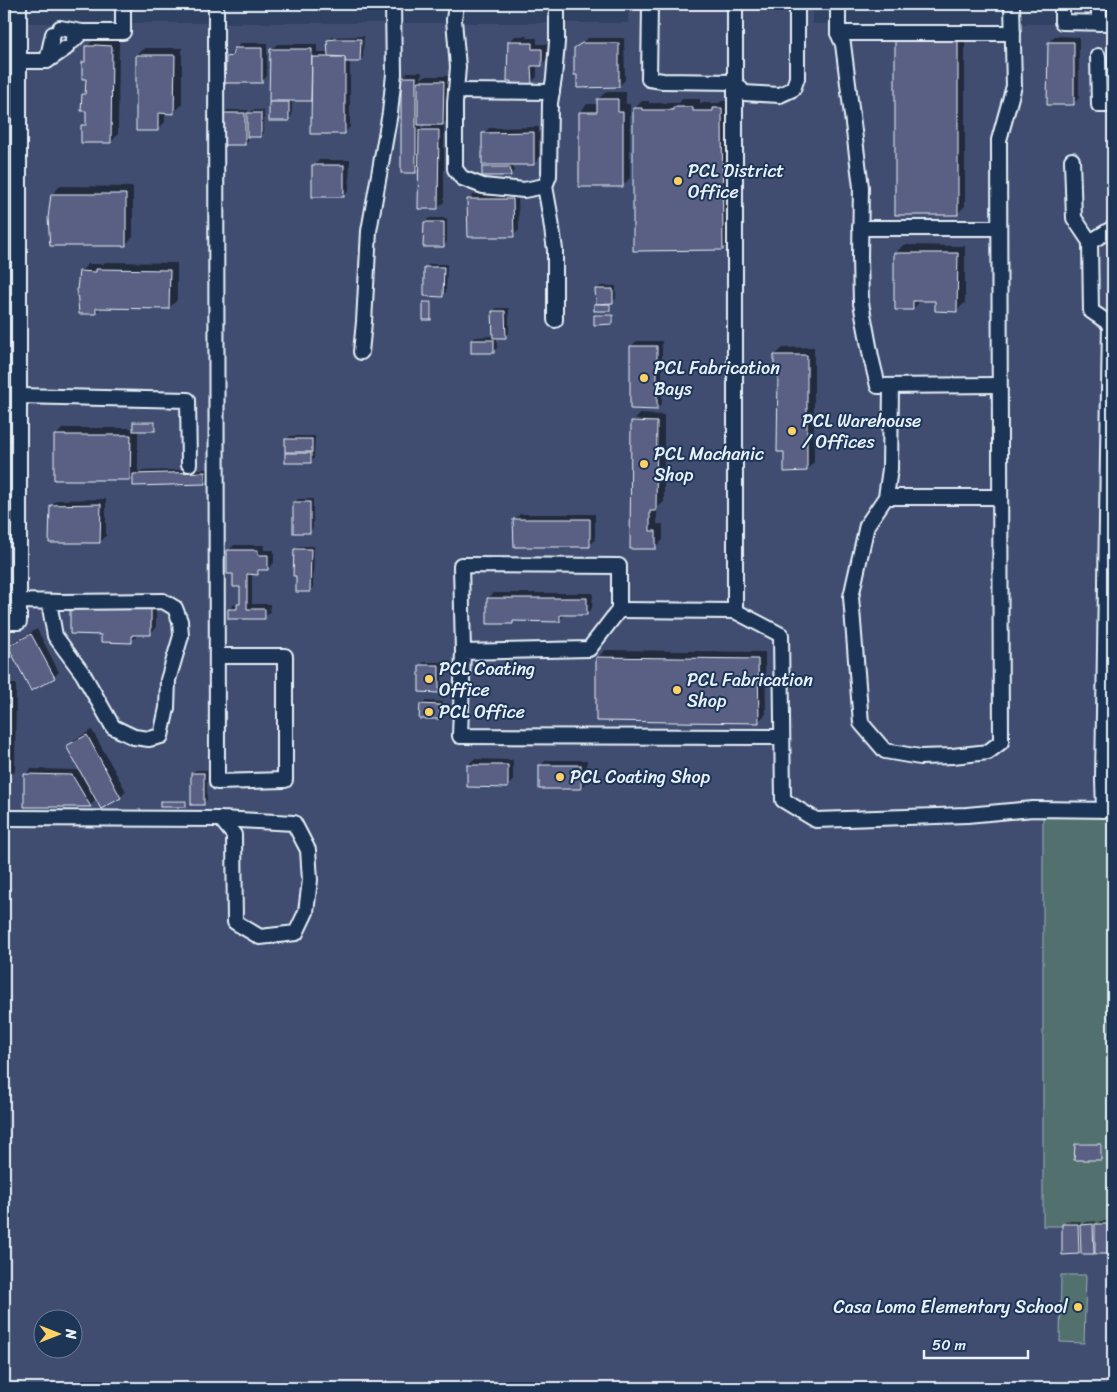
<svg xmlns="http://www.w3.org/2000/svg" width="1117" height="1392" viewBox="0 0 1117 1392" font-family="Sriracha,sans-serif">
<rect width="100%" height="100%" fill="#2f4264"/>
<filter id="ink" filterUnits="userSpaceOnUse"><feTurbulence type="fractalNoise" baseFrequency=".02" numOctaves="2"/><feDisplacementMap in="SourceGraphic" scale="10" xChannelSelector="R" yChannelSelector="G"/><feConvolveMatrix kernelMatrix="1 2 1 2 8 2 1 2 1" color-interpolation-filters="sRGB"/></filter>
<g filter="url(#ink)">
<path fill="#3f4e71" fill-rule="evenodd" d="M629,4h183v20h301v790l-70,1v410l70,1v162h-1109v-1365h624zM42,1320h30v30h-30z"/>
<g fill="#516f6e" stroke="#9cb0b3">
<rect x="1043" y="814" width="70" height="412"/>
<path d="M1061,1275h25l-2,68 -24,-1z"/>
</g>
<g fill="#0007" fill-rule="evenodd">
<path d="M965,32v174l-8,8 -61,-175z"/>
<path d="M364,36l-1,21 -3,4 -10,-1v67l-6,6 -31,-33h-21v16l-4,4 -17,-18 2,-2 -2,-50 6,-6h40v8h12v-12l3,-3z"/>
<path d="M515,36h12v2h10v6h10v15l-6,6h-4v12l-6,6 -22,-41z"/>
<path d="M1055,36l24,1v61l-6,6 -24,-62z"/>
<path d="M104,37h6l-1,2h10l-1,95 -7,8 -28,-16 4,-5v-12l-4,-15 4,-4v-12l-4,-15 3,-4 1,-12 7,-8h8z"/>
<path d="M588,38h36l1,42 -6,6 -44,-38z"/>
<path d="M241,43h26v33l-6,6 -34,-24 5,-6h2l1,-3z"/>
<path d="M1113,45v41h-4v-37z"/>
<path d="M145,48h37v57l-8,7h-9v10l-8,8 -20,-75z"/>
<path d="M408,72h14l-1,7 4,-3h24v42l-7,7h2v77l-6,6 -18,-41 -5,5 -12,-95zM421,124h6l-6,5z"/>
<path d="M606,92h20v12h4v74l-8,8 -42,-74 7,-8h11v-5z"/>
<path d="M682,99h18v4h19l3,-2h7l1,141 -8,7 -88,-140 8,-8h7v2h30z"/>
<path d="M227,110h21v4l4,-4h12v22l-3,4h-13v5l-4,3 -21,-30z"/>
<path d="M539,127v31l-5,6h-21l1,7 -4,4 -26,-7 3,-4 -4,-30 6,-6z"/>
<path d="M319,160h31l-1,30 -5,6 -30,-30z"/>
<path d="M60,186l73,1v50l-8,8 -73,-51z"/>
<path d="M518,193l1,37 -6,6 -44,-37 5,-5z"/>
<path d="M429,218h18v24l-4,4 -18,-24z"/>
<path d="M903,245l62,1v57l-8,7 -21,-10 -16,1 -7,8 -17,-56z"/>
<path d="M105,262l72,1v37l-8,8 -67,-1 -6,6 -16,-41 8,-8h15z"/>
<path d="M429,264h18l-1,28 -3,3 -17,-28z"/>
<path d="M600,286h16v13l-5,3v6l-2,2 -14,-6 2,-1v-13z"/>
<path d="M425,301h7v16l-1,1 -7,-15z"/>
<path d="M497,308h12v25l-4,3h-8v12l-4,4 -21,-12 3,-3 19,-1v-25z"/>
<path d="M597,314h16v8l-1,1 -17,-8z"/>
<path d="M637,341h25v62l-5,6 -26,-63z"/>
<path d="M814,347v115l-7,8 -22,-19 -6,-78 -4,-18 8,-7z"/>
<path d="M640,414l24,1v87l-7,6v16h6v16l-8,8h-24l2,-126z"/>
<path d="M135,421h21v7l-1,1h-17v42l70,-2v10l-3,4 -71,-8 -4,4 -75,-43 8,-8h71v-5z"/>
<path d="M290,436h25l-1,22 -3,4h-25v-22z"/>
<path d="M106,499v37l-6,6 -49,-37 6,-5z"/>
<path d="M298,499h15v29l-3,3 -15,-29z"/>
<path d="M520,514h75v26l-6,5 -75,-25z"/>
<path d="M234,545h30v5h10v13l-6,6h-6l-4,4h-6v31h18v8l-6,6 -35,-9 6,-5h4l2,-3v-16l-6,-12 -6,-23z"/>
<path d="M299,546h15l-1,41 -3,4 -15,-41z"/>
<path d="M494,593h99l-1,15 -5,6 -22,1 -6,6 -44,-1 -3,3 -24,-25z"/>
<path d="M77,604h79v24l-6,6h-13v2l-6,5 -28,-8 -32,-23z"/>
<path d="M37,629l22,43 -5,5 -45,-30 6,-6z"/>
<path d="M605,650l160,2 1,62 -8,8 -161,-64z"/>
<path d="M424,662h18v26l-4,3 -17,-25z"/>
<path d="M4,684h12l-1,87 -7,8h-4z"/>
<path d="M424,701l19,1 -1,12 -3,4 -18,-13z"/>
<path d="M92,730l34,61 -5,6 -19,10 -5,-8 -7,7 -65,-1v-30l6,-6 47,1 9,15 2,-1 -21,-38 6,-6z"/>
<path d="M474,759l39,1v21l-6,6 -39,-22z"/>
<path d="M546,760h41l-1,22 -5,6 -41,-22z"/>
<path d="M196,770h11v30l-4,4 -11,-31z"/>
<path d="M163,800h24v5l-2,1 -23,-5z"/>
<path d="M1077,1143l25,1v13l-2,2 -24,-14z"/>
<path d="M1067,1221h14v4l4,-3 11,-1 1,4 3,-4h13v32l-1,-3 -3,3 -12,-4 -4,3 -11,-3 -4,4 -15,-28z"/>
</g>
<g fill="#5a5f84" stroke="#e8f1f8">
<path d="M56,23l21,22 -7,7 -21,-22z"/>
<path d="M336,39h25l-1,23h-15v-5l-17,-1 -1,-16z"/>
<rect x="895" y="39" width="63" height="176"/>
<path d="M508,41h14v2h10v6h10v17h-11l1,18h-21v-3h-4z"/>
<path d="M1048,42h26v63h-27z"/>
<path d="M582,43h37v44l-42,1v-13h-3v-27z"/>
<path d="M95,45l17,1 -1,97h-30v-18h5v-14h-5l1,-17h3l1,-15h-4v-17h3v-16h10z"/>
<path d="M234,48h28v35h-37l1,-26 6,-1z"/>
<rect x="1108" y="48" width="5" height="39"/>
<path d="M270,49h42l-1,52h-42z"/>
<path d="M136,55h39l-1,59 -16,-1v18h-22z"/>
<path d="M312,57h33v77h-35v-9h1z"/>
<rect x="401" y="77" width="15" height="96"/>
<path d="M418,81h26l-1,44h-25z"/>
<path d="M597,99h21v13h5v75h-44v-75h18z"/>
<rect x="269" y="102" width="20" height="19"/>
<path d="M673,107h20v4h20v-3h9l1,142 -90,1v-143h9v2h31z"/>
<rect x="222" y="113" width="23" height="32"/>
<rect x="247" y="113" width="14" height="24"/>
<path d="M419,130h20l-1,79h-20z"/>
<path d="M534,132v33h-52v-32z"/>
<rect x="312" y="165" width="32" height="32"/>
<path d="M482,167h28l1,9h-29z"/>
<path d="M51,194h75v52h-76l-2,-28z"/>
<path d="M467,199h46l1,38h-46z"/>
<path d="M424,222h20v25h-21z"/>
<path d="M894,253h64l-1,59 -22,-1v-10h-22v9h-18v-9h-1z"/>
<path d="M424,267h20l-1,30 -19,-1z"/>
<path d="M96,269l74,1 -1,39 -73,-1v6h-17l-2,-24 2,-19 17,1z"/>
<path d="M595,289h18v14l-17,1z"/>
<rect x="423" y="302" width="8" height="18"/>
<rect x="594" y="304" width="16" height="7"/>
<path d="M492,311h13l1,27h-13z"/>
<path d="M594,315h19v9l-19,1z"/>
<rect x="471" y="340" width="23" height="13"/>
<path d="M630,346h27v64l-27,-1z"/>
<path d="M774,355h33v116l-23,1v-20h-7l1,-78h-4z"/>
<path d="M631,421l26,1 -1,89h-6v20h6v18h-26z"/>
<rect x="133" y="422" width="22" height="9"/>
<path d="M54,435h77l-1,45h-76z"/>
<rect x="285" y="439" width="27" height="13"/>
<rect x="285" y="453" width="26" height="10"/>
<path d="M205,472v12l-72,2v-12z"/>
<rect x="293" y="502" width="17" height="31"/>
<path d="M101,504l-1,39h-51l1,-38z"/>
<path d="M513,519h77v28h-76z"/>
<path d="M294,549h17l-1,43h-14v-16h-3z"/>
<path d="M227,550h31v5h10v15h-10v5l-11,-1v35h18v10h-37v-10h9v-5h3v-17h-7v-13h-6z"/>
<path d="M487,598h100v17h-27v7l-47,-1v3h-26z"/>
<path d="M70,609h81v26h-19v8l-31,-1v-7l-31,-1z"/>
<path d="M31,634l24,44 -24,13 -23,-45z"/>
<path d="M596,657l162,2 1,64 -163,-2z"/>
<path d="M419,665h20v28l-20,-1z"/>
<path d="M4,691h5l-1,89h-4z"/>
<path d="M420,704l20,1 -1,14h-20z"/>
<path d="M87,735l34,63 -20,11 -35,-63z"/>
<path d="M467,765h41v23l-41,-1z"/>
<rect x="539" y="765" width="42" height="24"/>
<rect x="191" y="773" width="13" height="32"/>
<path d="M24,774l48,1 19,32h-67z"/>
<rect x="160" y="801" width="26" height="6"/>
<path d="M1075,1144h26v16h-27z"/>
<path d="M1062,1224h16l1,30 -17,1z"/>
<path d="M1093,1224l1,30h-13l-1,-29z"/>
<rect x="1095" y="1224" width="15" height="30"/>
<rect x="1111" y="1225" width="2" height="29"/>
</g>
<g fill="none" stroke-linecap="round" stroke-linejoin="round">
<defs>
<g id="minor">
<path d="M216,4l1,778 68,-2v-124h-68"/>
<path d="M456,4l-2,16 4,47 -3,36v66l7,9 21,8 41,4 21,-4 4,-10 1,-73 4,-25 3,-36v-38"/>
<path d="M650,4l-1,75 14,2 72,1 9,11 36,2 13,-6 4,-11v-74"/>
<path d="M838,4v29l5,11 18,143 -1,69 1,47 10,54 7,29 121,-1"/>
<path d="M1062,4v18l51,1"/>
<path d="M1099,4v19"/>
<path d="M60,28l22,4"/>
<path d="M838,33h175"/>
<path d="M73,41l9,-9h41v-28"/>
<path d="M1098,56l1,49h14"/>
<path d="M19,61h28l19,-13"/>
<path d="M47,61l6,-27"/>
<path d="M456,91l96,1"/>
<path d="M1072,160l2,58 16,24"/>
<path d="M545,186l5,28 5,36v70"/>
<path d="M860,228h139"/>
<path d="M1110,324l-19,-13 -1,-69 23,-14"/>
<path d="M361,352l3,-30 5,-91 21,-118 4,-39 -1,-70"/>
<path d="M891,386l-1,83 -4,28 -19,28 -16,72 10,126 24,28 35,6 33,-1 35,-4 13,-10 -2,-602 15,-54 -2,-82"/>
<path d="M19,396l169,4 1,64"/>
<path d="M886,497h113"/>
<path d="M19,601l42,1 102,-1 12,7 5,13 1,15 -13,44 -1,28 -6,28 -12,3 -15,-2 -21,-10 -30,-53 -28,-38 -6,-34"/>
<path d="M619,610l116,1 46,24 2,165 33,20 151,-5 66,-6 80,1"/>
<path d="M735,611v-607"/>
<path d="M4,622h15v-618"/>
<path d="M463,652l126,-3 30,-39v-44l-158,-1 2,87 -3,84 322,1"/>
<path d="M1104,810l-1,-31 7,-455 3,-1"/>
<path d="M4,818l217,1 73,4 14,27 2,30 -4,32 -10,21 -36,4 -25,-15 -1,-87 -13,-16"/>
</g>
</defs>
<use href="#minor" stroke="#e8f1f8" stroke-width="18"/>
<use href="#minor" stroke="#1d3557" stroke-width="14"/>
</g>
</g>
<g fill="#ffd166" stroke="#1d3557" stroke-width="2">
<circle cx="678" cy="181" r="5"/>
<circle cx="644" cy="378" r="5"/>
<circle cx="792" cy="431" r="5"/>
<circle cx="644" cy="464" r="5"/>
<circle cx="429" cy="679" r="5"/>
<circle cx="677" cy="690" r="5"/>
<circle cx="429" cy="712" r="5"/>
<circle cx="560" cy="777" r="5"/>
<circle cx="1078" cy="1307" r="5"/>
</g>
<g text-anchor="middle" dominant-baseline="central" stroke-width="4" stroke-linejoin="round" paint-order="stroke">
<g font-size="18" fill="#e8f1f8" stroke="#1d3557" text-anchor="start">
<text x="688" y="171">PCL District<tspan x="688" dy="21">Office</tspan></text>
<text x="654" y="368">PCL Fabrication<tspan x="654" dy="21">Bays</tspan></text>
<text x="802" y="421">PCL Warehouse<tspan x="802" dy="21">/ Offices</tspan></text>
<text x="654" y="454">PCL Machanic<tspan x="654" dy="21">Shop</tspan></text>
<text x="439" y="669">PCL Coating<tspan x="439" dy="21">Office</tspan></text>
<text x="687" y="680">PCL Fabrication<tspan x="687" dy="21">Shop</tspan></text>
<text x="439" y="712">PCL Office</text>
<text x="570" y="777">PCL Coating Shop</text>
<text x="1068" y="1307" text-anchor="end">Casa Loma Elementary School</text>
</g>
</g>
<rect width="1117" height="1392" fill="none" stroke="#1d3557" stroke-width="20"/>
<rect x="10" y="10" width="1097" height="1372" fill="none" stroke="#e8f1f8" stroke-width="2" filter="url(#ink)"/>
<g transform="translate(58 1334) rotate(90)"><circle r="24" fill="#1d3557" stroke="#6e8097"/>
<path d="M0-4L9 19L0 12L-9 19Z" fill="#ffd166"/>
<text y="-8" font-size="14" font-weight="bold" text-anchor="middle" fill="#e8f1f8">N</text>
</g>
<path d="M924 1350v8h104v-8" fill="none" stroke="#e8f1f8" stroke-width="2.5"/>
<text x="932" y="1350" font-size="15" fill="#e8f1f8" stroke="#1d3557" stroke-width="4" paint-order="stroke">50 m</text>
</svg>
